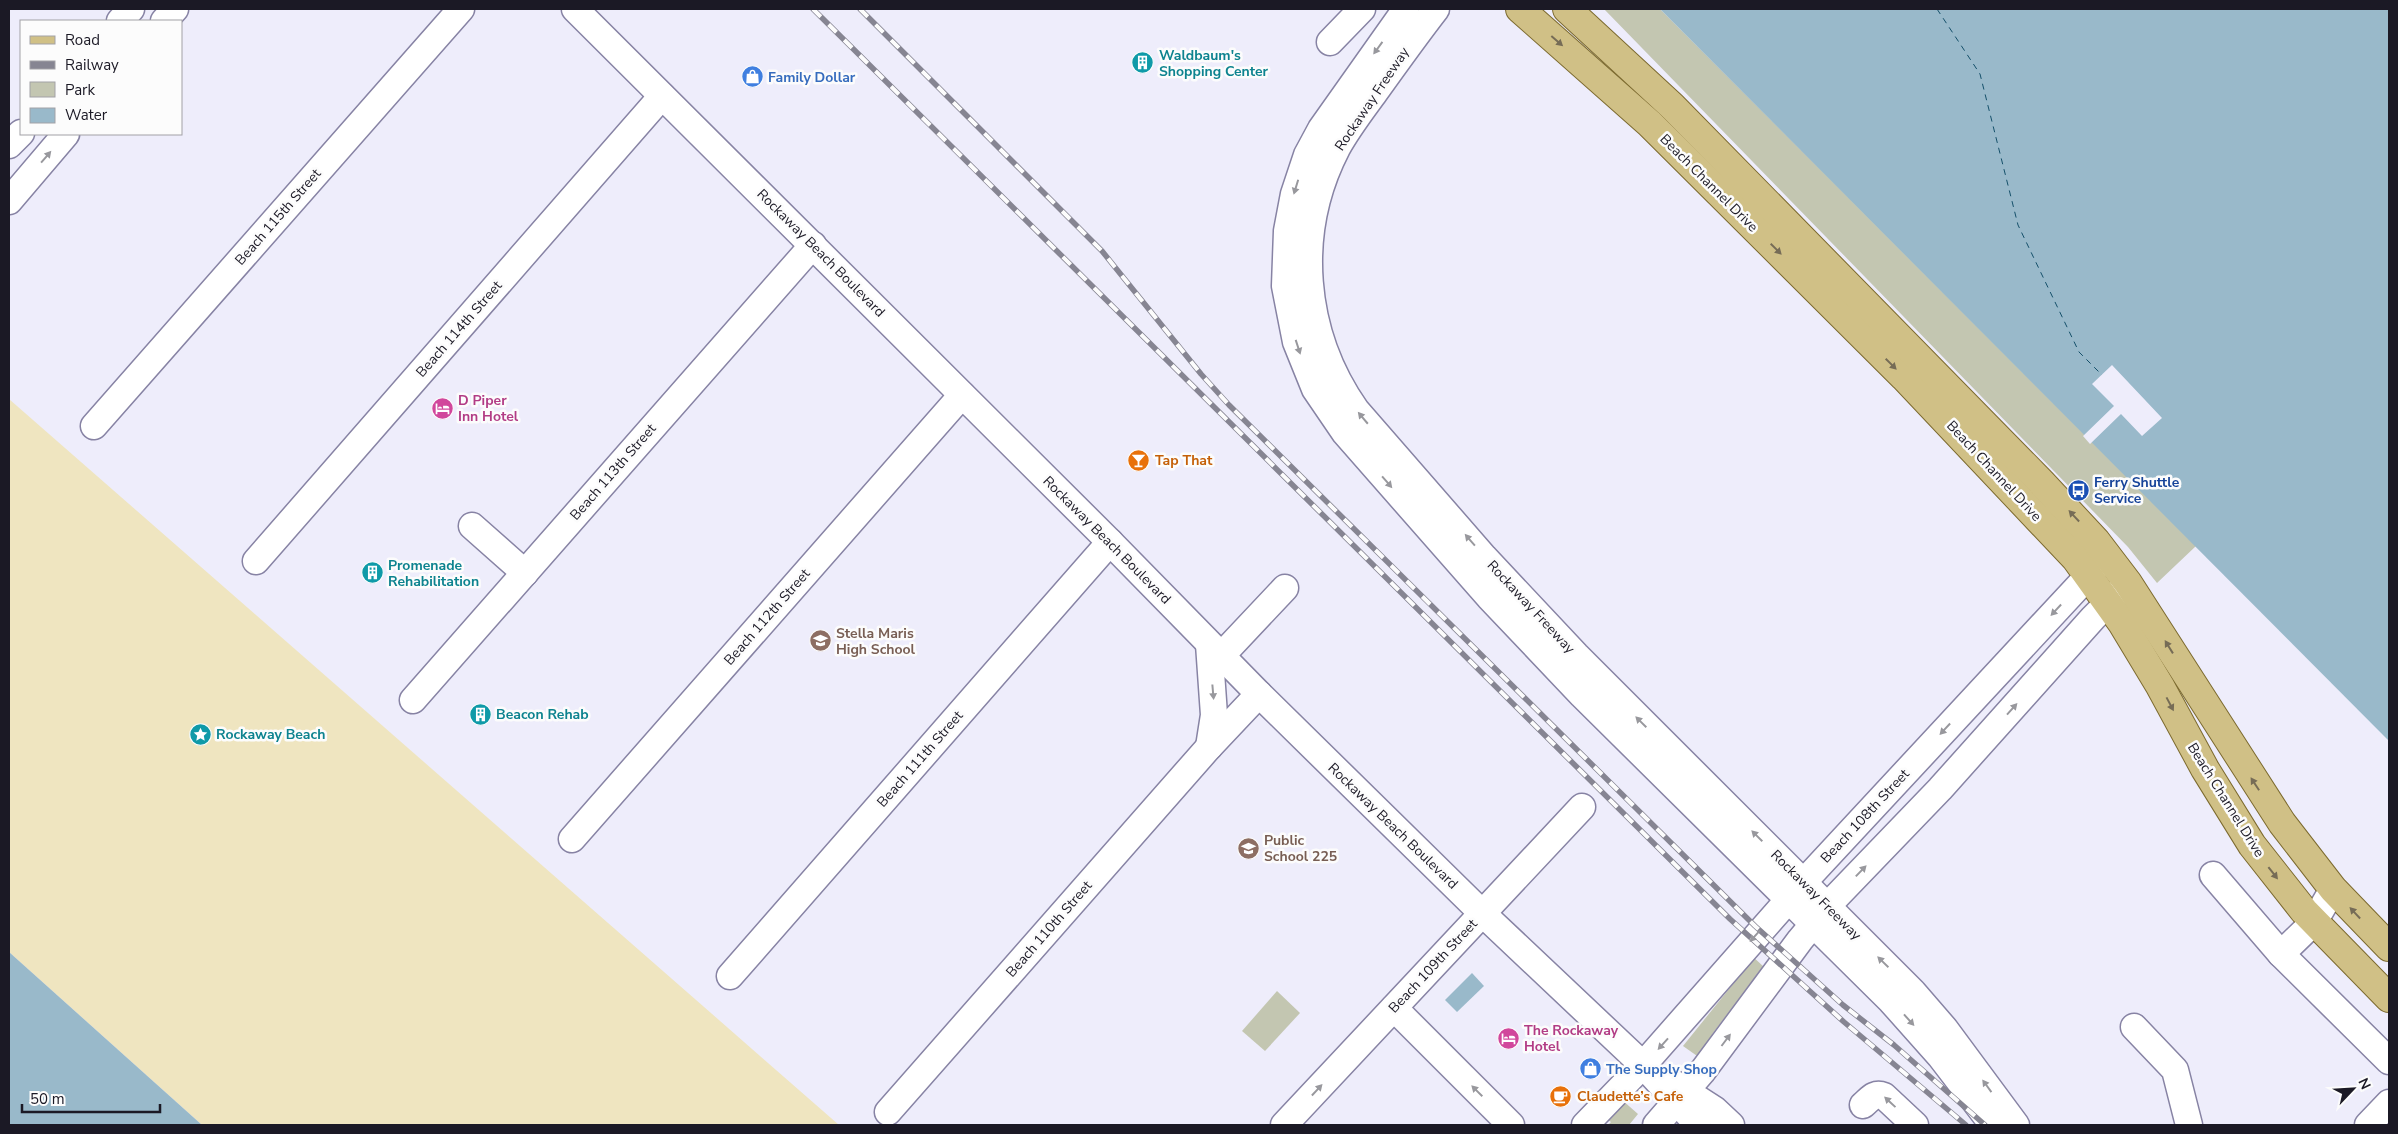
<svg xmlns="http://www.w3.org/2000/svg" width="2398" height="1134" viewBox="0 0 2398 1134" font-family="'Nunito Sans',sans-serif">
<rect width="100%" height="100%" fill="#eeedfb"/>
<g fill="#c3c6b1">
<path d="M1604,9h56l536,537 -39,37 -29,-36z"/>
<path d="M1751,955l13,12 -51,66 -13,25 -17,-12 50,-62z"/>
<path d="M1277,991l23,22 -35,38 -23,-20z"/>
<path d="M1621,1099l17,15 -9,11h-21l3,-3 -3,-2z"/>
</g>
<path fill="#efe5c0" d="M9,399l830,726h-637l-193,-173z"/>
<g fill="#99b9ca">
<path d="M1660,9h729v732z"/>
<path d="M9,952l193,173h-193z"/>
<path d="M1472,973l12,13 -27,26 -12,-12z"/>
</g>
<path fill="#eeedfb" d="M2112,365l50,53 -20,18 -21,-22 -31,30 -7,-8 31,-30 -22,-22z"/>
<g fill="none" stroke-linecap="round" stroke-linejoin="round">
<path stroke="#15506a" stroke-width="1" stroke-dasharray="6 5" stroke-linecap="butt" d="M1937,9l43,65 38,151 61,127 23,23"/>
<defs>
<g id="minor">
<path d="M575,9l535,533 149,152 223,219 161,152 55,60"/>
<path d="M1406,9l-85,120 -14,26 -13,39 -7,37 -2,55 11,56 19,47 30,44 144,164 93,98 309,306 49,55 53,69"/>
<path d="M1436,9c-21,27 -41,55 -61,83 -13,18 -27,36 -38,56 -44,85 -35,185 19,262l128,147 92,98 337,337 32,37 71,96"/>
<path d="M120,21l11,-12"/>
<path d="M164,21l11,-12"/>
<path d="M1330,42l32,-33"/>
<path d="M9,145l12,-12"/>
<path d="M9,201l57,-67"/>
<path d="M94,426l367,-417"/>
<path d="M472,526l53,47"/>
<path d="M256,561l406,-465"/>
<path d="M1209,644l5,71 -5,32"/>
<path d="M1221,656l64,-68"/>
<path d="M413,700l400,-455"/>
<path d="M572,839l390,-444"/>
<path d="M2213,875l68,79 108,107"/>
<path d="M2281,954l33,-32 19,-33"/>
<path d="M730,976l380,-434"/>
<path d="M1394,1008l117,117"/>
<path d="M2134,1027l41,43 14,55"/>
<path d="M1670,1081l45,29 16,15"/>
<path d="M1863,1105c7,-6 11,-13 21,-9l31,29"/>
<path d="M888,1112l321,-365 50,-53"/>
<path d="M1284,1125l298,-318"/>
<path d="M1585,1125l58,-60 169,-192 290,-312"/>
<path d="M1656,1125l46,-53 98,-132 36,-43 104,-108 153,-171 29,-29"/>
<path d="M2368,1125l21,-22"/>
</g>
<g id="major">
<path d="M1520,9l130,115 254,253 172,182 46,64 38,63 45,83 47,76 52,66 85,87"/>
<path d="M1567,9l105,97 369,376 55,59 32,42 154,240 51,66 56,58"/>
</g>
</defs>
<use href="#minor" stroke="#8783a4" stroke-width="29"/>
<use href="#major" stroke="#7c6a2f" stroke-width="30"/>
<use href="#minor" stroke="#fff" stroke-width="26"/>
<use href="#major" stroke="#d0c086" stroke-width="28"/>
<defs>
<g id="rail">
<path d="M813,9l917,910 114,103 122,103"/>
<path d="M860,9l242,242 99,123 28,31 526,521 88,79 51,40 91,80"/>
</g>
</defs>
<use href="#rail" stroke="#868592" stroke-width="5.5"/>
<use href="#rail" stroke="#fcfcfc" stroke-width="4" stroke-dasharray="11" stroke-linecap="butt"/>
</g>
<defs><path id="oneway-solid" d="M-6-.8H1V-3.2L6.5 0L1 3.2V.8H-6Z" transform="scale(1.25)"/></defs>
<g fill="#766c56">
<use href="#oneway-solid" transform="translate(1557 41) rotate(41)"/>
<use href="#oneway-solid" transform="translate(1776 249) rotate(45)"/>
<use href="#oneway-solid" transform="translate(1891 364) rotate(45)"/>
<use href="#oneway-solid" transform="translate(2074 516) rotate(-133)"/>
<use href="#oneway-solid" transform="translate(2169 647) rotate(-122)"/>
<use href="#oneway-solid" transform="translate(2170 704) rotate(62)"/>
<use href="#oneway-solid" transform="translate(2255 784) rotate(-123)"/>
<use href="#oneway-solid" transform="translate(2273 873) rotate(52)"/>
<use href="#oneway-solid" transform="translate(2355 913) rotate(-133)"/>
</g>
<g fill="#98989d">
<use href="#oneway-solid" transform="translate(1378 48) rotate(126)"/>
<use href="#oneway-solid" transform="translate(46 157) rotate(-49)"/>
<use href="#oneway-solid" transform="translate(1296 187) rotate(107)"/>
<use href="#oneway-solid" transform="translate(1298 347) rotate(72)"/>
<use href="#oneway-solid" transform="translate(1363 418) rotate(-130)"/>
<use href="#oneway-solid" transform="translate(1387 482) rotate(49)"/>
<use href="#oneway-solid" transform="translate(1470 540) rotate(-131)"/>
<use href="#oneway-solid" transform="translate(2056 610) rotate(133)"/>
<use href="#oneway-solid" transform="translate(1213 692) rotate(85)"/>
<use href="#oneway-solid" transform="translate(2012 709) rotate(-48)"/>
<use href="#oneway-solid" transform="translate(1641 722) rotate(-135)"/>
<use href="#oneway-solid" transform="translate(1945 729) rotate(133)"/>
<use href="#oneway-solid" transform="translate(1757 836) rotate(-135)"/>
<use href="#oneway-solid" transform="translate(1861 871) rotate(-46)"/>
<use href="#oneway-solid" transform="translate(1755 936) rotate(132)"/>
<use href="#oneway-solid" transform="translate(1883 962) rotate(-136)"/>
<use href="#oneway-solid" transform="translate(1909 1020) rotate(48)"/>
<use href="#oneway-solid" transform="translate(1726 1040) rotate(-53)"/>
<use href="#oneway-solid" transform="translate(1663 1044) rotate(132)"/>
<use href="#oneway-solid" transform="translate(1987 1086) rotate(-126)"/>
<use href="#oneway-solid" transform="translate(1317 1090) rotate(-47)"/>
<use href="#oneway-solid" transform="translate(1477 1091) rotate(-135)"/>
<use href="#oneway-solid" transform="translate(1890 1102) rotate(-137)"/>
</g>
<defs>
<symbol id="building-disc" viewBox="-11 -11 22 22"><circle r="9.5" fill="#0f9aa8" stroke="#fcfcfc"/><path d="M-4-6H4V6H1V3H-1V6H-4ZM-2.5-4.3h1.7v1.8h-1.7ZM.8-4.3h1.7v1.8H.8ZM-2.5-1h1.7V.8h-1.7ZM.8-1h1.7V.8H.8Z" fill="#fff"/></symbol>
<symbol id="shop-disc" viewBox="-11 -11 22 22"><circle r="9.5" fill="#3f7fe0" stroke="#fcfcfc"/><path d="M-5-2.5h2.3a2.7 3.5 0 0 1 5.4 0H5L5.5 6h-11ZM-1.5-2.5h3a1.5 2.3 0 0 0-3 0Z" fill="#fff"/></symbol>
<symbol id="hotel-disc" viewBox="-11 -11 22 22"><circle r="9.5" fill="#d1479c" stroke="#fcfcfc"/><path d="M-6-4.5h1.5V1H6V5H4.5V3h-9V5H-6ZM-4 0a1.8 1.8 0 1 1 3.6 0ZM.5 0V-2.5h3Q6-2.5 6 0Z" fill="#fff"/></symbol>
<symbol id="bar-disc" viewBox="-11 -11 22 22"><circle r="9.5" fill="#e8710a" stroke="#fcfcfc"/><path d="M-6-5H6L.8 .8V4.5H3.5V6h-7V4.5H-.8V.8Z" fill="#fff"/></symbol>
<symbol id="bus-disc" viewBox="-11 -11 22 22"><circle r="9.5" fill="#1a4fb4" stroke="#fcfcfc"/><path d="M-5-6H5V4H4V6H2V4H-2V6H-4V4H-5ZM-3.5-4V0h7V-4ZM-3.5 1.2v1.5H-2V1.2ZM2 1.2v1.5H3.5V1.2Z" fill="#fff"/></symbol>
<symbol id="school-disc" viewBox="-11 -11 22 22"><circle r="9.5" fill="#8d6e63" stroke="#fcfcfc"/><path d="M0-5L7-2L0 1L-7-2ZM-4 1L0 2.5L4 1V4Q0 6-4 4Z" fill="#fff"/></symbol>
<symbol id="sight-disc" viewBox="-11 -11 22 22"><circle r="9.5" fill="#0f9aa8" stroke="#fcfcfc"/><path d="M0-6L1.8-2.2L6-1.7L2.9 1.2L3.7 5.4L0 3.3L-3.7 5.4L-2.9 1.2L-6-1.7L-1.8-2.2Z" fill="#fff"/></symbol>
<symbol id="cafe-disc" viewBox="-11 -11 22 22"><circle r="9.5" fill="#e8710a" stroke="#fcfcfc"/><path d="M-5.5-4.5H6V0H3Q3 3.5 0 3.5H-2.5Q-5.5 3.5-5.5 0ZM3-3.2v2h1.7v-2ZM-6 4.5H4V6H-6Z" fill="#fff"/></symbol>
</defs>
<g fill-rule="evenodd">
<use href="#building-disc" x="1130" y="50" width="25" height="25"/>
<use href="#shop-disc" x="740" y="64" width="25" height="25"/>
<use href="#hotel-disc" x="430" y="396" width="25" height="25"/>
<use href="#bar-disc" x="1126" y="448" width="25" height="25"/>
<use href="#bus-disc" x="2066" y="478" width="25" height="25"/>
<use href="#building-disc" x="360" y="560" width="25" height="25"/>
<use href="#school-disc" x="808" y="628" width="25" height="25"/>
<use href="#building-disc" x="468" y="702" width="25" height="25"/>
<use href="#sight-disc" x="188" y="722" width="25" height="25"/>
<use href="#school-disc" x="1236" y="836" width="25" height="25"/>
<use href="#hotel-disc" x="1496" y="1026" width="25" height="25"/>
<use href="#shop-disc" x="1578" y="1056" width="25" height="25"/>
<use href="#cafe-disc" x="1548" y="1084" width="25" height="25"/>
</g>
<g text-anchor="middle" dominant-baseline="central" stroke-width="5" stroke-linejoin="round" paint-order="stroke">
<g font-size="14" font-weight="bold" fill="#0d838f" stroke="#fcfcfc" text-anchor="start">
<text x="1159" y="55">Waldbaum's<tspan x="1159" dy="16">Shopping Center</tspan></text>
<text x="388" y="565">Promenade<tspan x="388" dy="16">Rehabilitation</tspan></text>
<text x="496" y="714">Beacon Rehab</text>
<text x="216" y="734">Rockaway Beach</text>
</g>
<g font-size="14" font-weight="bold" fill="#366cbe" stroke="#fcfcfc" text-anchor="start">
<text x="768" y="77">Family Dollar</text>
<text x="1606" y="1069">The Supply Shop</text>
</g>
<g font-size="14" fill="#1b1925" stroke="#fcfcfc">
<text transform="translate(1372 99) rotate(-56)">Rockaway Freeway</text>
<text transform="translate(1709 183) rotate(45)">Beach Channel Drive</text>
<text transform="translate(278 217) rotate(-49)">Beach 115th Street</text>
<text transform="translate(821 253) rotate(45)">Rockaway Beach Boulevard</text>
<text transform="translate(459 329) rotate(-49)">Beach 114th Street</text>
<text transform="translate(1994 471) rotate(47)">Beach Channel Drive</text>
<text transform="translate(613 472) rotate(-49)">Beach 113th Street</text>
<text transform="translate(1107 540) rotate(45)">Rockaway Beach Boulevard</text>
<text transform="translate(1531 607) rotate(47)">Rockaway Freeway</text>
<text transform="translate(767 617) rotate(-49)">Beach 112th Street</text>
<text transform="translate(920 759) rotate(-49)">Beach 111th Street</text>
<text transform="translate(2226 800) rotate(58)">Beach Channel Drive</text>
<text transform="translate(1865 816) rotate(-47)">Beach 108th Street</text>
<text transform="translate(1393 826) rotate(44)">Rockaway Beach Boulevard</text>
<text transform="translate(1816 895) rotate(45)">Rockaway Freeway</text>
<text transform="translate(1049 929) rotate(-49)">Beach 110th Street</text>
<text transform="translate(1433 966) rotate(-47)">Beach 109th Street</text>
</g>
<g font-size="14" font-weight="bold" fill="#b23c85" stroke="#fcfcfc" text-anchor="start">
<text x="458" y="400">D Piper<tspan x="458" dy="16">Inn Hotel</tspan></text>
<text x="1524" y="1030">The Rockaway<tspan x="1524" dy="16">Hotel</tspan></text>
</g>
<g font-size="14" font-weight="bold" fill="#c56008" stroke="#fcfcfc" text-anchor="start">
<text x="1155" y="460">Tap That</text>
<text x="1577" y="1096">Claudette’s Cafe</text>
</g>
<g font-size="14" font-weight="bold" fill="#164399" stroke="#fcfcfc" text-anchor="start">
<text x="2094" y="482">Ferry Shuttle<tspan x="2094" dy="16">Service</tspan></text>
</g>
<g font-size="14" font-weight="bold" fill="#785e54" stroke="#fcfcfc" text-anchor="start">
<text x="836" y="633">Stella Maris<tspan x="836" dy="16">High School</tspan></text>
<text x="1264" y="840">Public<tspan x="1264" dy="16">School 225</tspan></text>
</g>
</g>
<rect width="2398" height="1134" fill="none" stroke="#1b1925" stroke-width="20"/>
<rect x="20" y="20" width="162" height="115" fill="#fcfcfc" stroke="#a2a1a6"/>
<rect x="30" y="36" width="25" height="8" fill="#d0c086" stroke="#a2a1a6"/>
<text x="65" y="45" font-size="15" fill="#1b1925">Road</text>
<rect x="30" y="61" width="25" height="8" fill="#868592" stroke="#a2a1a6"/>
<text x="65" y="70" font-size="15" fill="#1b1925">Railway</text>
<rect x="30" y="82" width="25" height="15" fill="#c3c6b1" stroke="#a2a1a6"/>
<text x="65" y="95" font-size="15" fill="#1b1925">Park</text>
<rect x="30" y="108" width="25" height="15" fill="#99b9ca" stroke="#a2a1a6"/>
<text x="65" y="120" font-size="15" fill="#1b1925">Water</text>
<g transform="translate(2353 1089) rotate(65)" stroke="#fcfcfc" stroke-width="4" paint-order="stroke">
<path d="M0-4L9 19L0 12L-9 19Z" fill="#1b1925"/>
<text y="-8" font-size="14" font-weight="bold" text-anchor="middle" fill="#1b1925">N</text>
</g>
<path d="M22 1104v8h138v-8" fill="none" stroke="#1b1925" stroke-width="2.5"/>
<text x="30" y="1104" font-size="15" fill="#1b1925" stroke="#fcfcfc" stroke-width="4" paint-order="stroke">50 m</text>
</svg>
